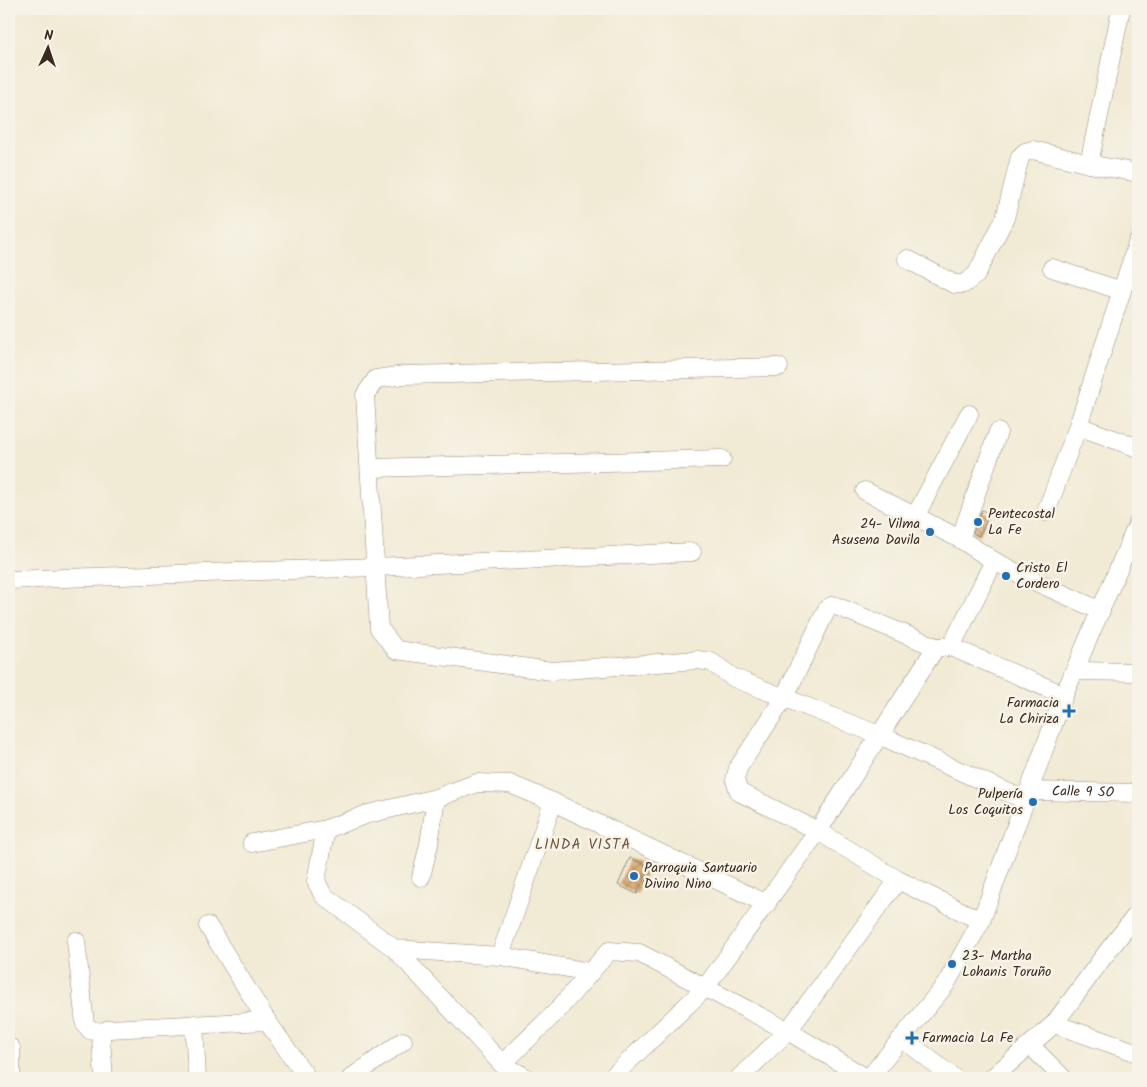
<svg xmlns="http://www.w3.org/2000/svg" width="1147" height="1087" viewBox="0 0 1147 1087" font-family="Kalam,sans-serif">
<defs>
<pattern id="building-cross-hatch" width="8" height="8" patternUnits="userSpaceOnUse" patternTransform="scale(1.25)"><rect width="8" height="8" fill="#dbb17f"/><path d="M0 0l8 8M0 8l8-8" fill="none" stroke="#b39067"/></pattern>
</defs>
<rect width="100%" height="100%" fill="#f7f3e8"/>
<filter id="ink" filterUnits="userSpaceOnUse"><feTurbulence type="fractalNoise" baseFrequency=".02" numOctaves="2"/><feDisplacementMap in="SourceGraphic" scale="10" xChannelSelector="R" yChannelSelector="G"/><feConvolveMatrix kernelMatrix="1 2 1 2 8 2 1 2 1" color-interpolation-filters="sRGB"/></filter>
<filter id="wash" filterUnits="userSpaceOnUse"><feTurbulence type="fractalNoise" baseFrequency=".0096" numOctaves="4" result="noise"/><feDisplacementMap in="SourceGraphic" scale="20" xChannelSelector="R" yChannelSelector="G"/><feGaussianBlur stdDeviation="1.12" result="paint"/><feColorMatrix in="noise" values="0 0 0 0 0 0 0 0 0 0 0 0 0 0 0 0 0 1.4 0 .05"/><feComposite in="paint" operator="in"/></filter>
<g filter="url(#wash)">
<rect width="100%" height="100%" fill="#f1ead4"/>
<g id="blocks">
<g fill="url(#building-cross-hatch)">
<path d="M982,510l8,4 -11,22 -6,-3z"/>
<path d="M630,858l20,8 -13,28 -19,-9z"/>
</g>
</g>
</g>
<g filter="url(#ink)">
<use href="#blocks" fill-opacity="0" stroke="#968a79" stroke-width="1"/>
<g fill="none" stroke-linecap="round" stroke-linejoin="round">
<defs>
<g id="minor">
<path d="M1089,164l32,-155"/>
<path d="M907,259l47,25h10l12,-9 29,-57 15,-61 5,-5 8,-2 56,14 49,9"/>
<path d="M1052,268l70,23"/>
<path d="M779,367l-375,8 -28,4 -11,16 14,233 17,22 156,21 146,-11 13,2 23,16 145,57 146,65"/>
<path d="M1078,426l60,22"/>
<path d="M370,468l352,-9"/>
<path d="M865,491l95,48 34,22 29,15 78,35"/>
<path d="M1046,512l32,-86 60,-185"/>
<path d="M915,517l54,-103"/>
<path d="M960,539l38,-107"/>
<path d="M9,580l367,-13 316,-15"/>
<path d="M951,647l43,-86"/>
<path d="M1074,671l64,1"/>
<path id="s1" d="M1028,791l110,2"/>
<path d="M326,829l-10,52 7,14 72,54 107,115 25,14"/>
<path d="M252,843l74,-14 42,-15 68,-16 41,-15 33,1 43,18 214,102"/>
<path d="M421,877l8,-33 7,-46"/>
<path d="M981,921l-83,-41 -80,-49 -79,-39 -4,-12 3,-12 46,-70 43,-89 4,-3h5l100,41h15l113,48"/>
<path d="M208,926l59,95 40,57"/>
<path d="M76,941l9,83 5,6 12,2"/>
<path d="M395,949l105,7 90,16"/>
<path d="M500,956l53,-154"/>
<path d="M194,1024l3,54"/>
<path d="M1054,1024l84,29"/>
<path d="M902,1038l52,40"/>
<path d="M1030,1045l33,33"/>
<path d="M11,1048v30"/>
<path d="M502,1064l54,-52 53,-61 30,2 149,78 78,47"/>
<path d="M104,1078l-3,-40 1,-6 7,-3 158,-8"/>
<path d="M351,1078l52,-37"/>
<path d="M611,1078l94,-90 113,-157 118,-184"/>
<path d="M739,1078l49,-47 110,-151"/>
<path d="M869,1078l77,-94 35,-63 83,-226 74,-172"/>
<path d="M992,1078l62,-54 53,-72 31,-39"/>
</g>
</defs>
<use href="#minor" stroke="#968a79" stroke-width="19"/>
<use href="#minor" stroke="#fff" stroke-width="18"/>
</g>
</g>
<g fill="#1f6fb2" stroke="#f7f3e8" stroke-width="2">
<circle cx="978" cy="522" r="5"/>
<circle cx="930" cy="532" r="5"/>
<circle cx="1006" cy="576" r="5"/>
<path d="M1066.5 703.5h5v5h5v5h-5v5h-5v-5h-5v-5h5z"/>
<circle cx="1033" cy="802" r="5"/>
<circle cx="634" cy="876" r="5"/>
<circle cx="952" cy="964" r="5"/>
<path d="M909.5 1030.5h5v5h5v5h-5v5h-5v-5h-5v-5h5z"/>
</g>
<g text-anchor="middle" dominant-baseline="central" stroke-width="5" stroke-linejoin="round" paint-order="stroke">
<g font-size="14" fill="#3b2a1e" stroke="#f7f3e8" text-anchor="start">
<text x="988" y="514">Pentecostal<tspan x="988" dy="16">La Fe</tspan></text>
<text x="920" y="524" text-anchor="end">24- Vilma<tspan x="920" dy="16">Asusena Davila</tspan></text>
<text x="1016" y="568">Cristo El<tspan x="1016" dy="16">Cordero</tspan></text>
<text x="1059" y="703" text-anchor="end">Farmacia<tspan x="1059" dy="16">La Chiriza</tspan></text>
<text x="1023" y="794" text-anchor="end">Pulpería<tspan x="1023" dy="16">Los Coquitos</tspan></text>
<text x="644" y="868">Parroquia Santuario<tspan x="644" dy="16">Divino Nino</tspan></text>
<text x="962" y="956">23- Martha<tspan x="962" dy="16">Lohanis Toruño</tspan></text>
<text x="922" y="1038">Farmacia La Fe</text>
</g>
<g font-size="14" fill="#3b2a1e" stroke="#f7f3e8">
<text stroke="none"><textPath href="#s1" startOffset="55">Calle 9 SO</textPath></text>
</g>
<g font-size="15" letter-spacing="1" fill="#735940" stroke="#f7f3e8">
<text x="583" y="845">LINDA VISTA</text>
</g>
</g>
<rect width="1147" height="1087" fill="none" stroke="#f7f3e8" stroke-width="30"/>
<g transform="translate(48 48) rotate(3)" stroke="#f7f3e8" stroke-width="4" paint-order="stroke">
<path d="M0-4L9 19L0 12L-9 19Z" fill="#3b2a1e"/>
<text y="-8" font-size="14" font-weight="bold" text-anchor="middle" fill="#3b2a1e">N</text>
</g>
</svg>
